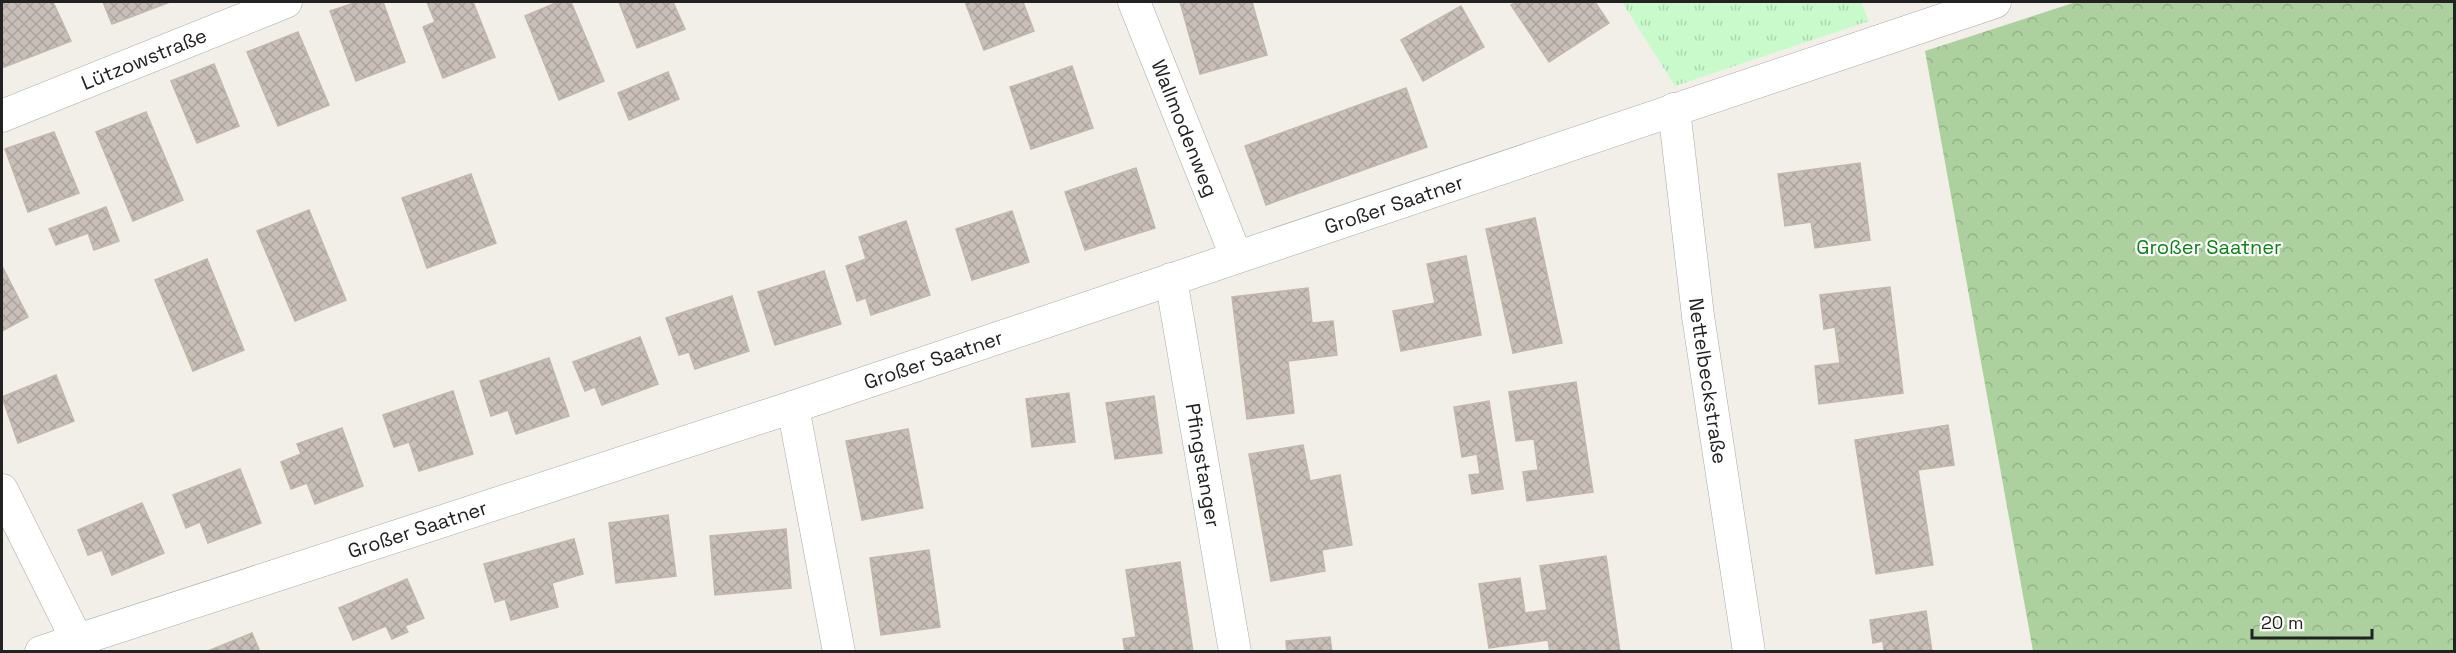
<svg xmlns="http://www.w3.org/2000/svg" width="2456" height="653" viewBox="0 0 2456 653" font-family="'Space Grotesk',sans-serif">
<defs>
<pattern id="forest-crowns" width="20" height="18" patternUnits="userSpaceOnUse" patternTransform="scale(1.5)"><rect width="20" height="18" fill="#add19e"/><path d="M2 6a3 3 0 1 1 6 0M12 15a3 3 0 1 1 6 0" fill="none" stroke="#95b388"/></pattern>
<pattern id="park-tufts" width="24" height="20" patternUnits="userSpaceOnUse" patternTransform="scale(1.5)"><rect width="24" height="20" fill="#c8facc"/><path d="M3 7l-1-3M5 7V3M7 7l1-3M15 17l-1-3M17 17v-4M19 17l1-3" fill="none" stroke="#acd6af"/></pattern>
<pattern id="building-cross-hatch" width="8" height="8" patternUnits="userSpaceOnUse" patternTransform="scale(1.5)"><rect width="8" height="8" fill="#c7bfb8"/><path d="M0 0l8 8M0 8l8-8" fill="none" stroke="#aba49e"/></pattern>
</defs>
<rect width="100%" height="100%" fill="#f2efe9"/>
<path fill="url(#forest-crowns)" d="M2076,2h378v649h-421l-108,-600z"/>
<path fill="url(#park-tufts)" d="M1622,2h239l8,19 -194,65z"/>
<g fill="url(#building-cross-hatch)" stroke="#c4b6ab" stroke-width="1.5">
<path d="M2,2h51l18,39 -69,27z"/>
<path d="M103,2h67l-58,22z"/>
<path d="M357,2h26l22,60 -49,19 -26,-70z"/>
<path d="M427,2h46l22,55 -52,21 -20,-51 12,-5z"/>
<path d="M558,2h13l33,79 -45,19 -34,-84z"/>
<path d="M619,2h54l12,27 -48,19z"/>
<path d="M965,2h58l11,29 -50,19z"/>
<path d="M1180,2h72l15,53 -67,19z"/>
<path d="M1517,2h78l14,21 -60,39 -38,-57z"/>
<path d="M1461,6l23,41 -61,34 -22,-41z"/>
<path d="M298,32l31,73 -51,21 -31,-74z"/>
<path d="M214,64l25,62 -42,17 -26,-62z"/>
<path d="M1072,66l21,62 -62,21 -21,-62z"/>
<path d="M668,72l11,27 -50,21 -11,-27z"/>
<path d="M1406,88l21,59 -161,58 -21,-59z"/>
<path d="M146,112l37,88 -50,21 -37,-89z"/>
<path d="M54,132l25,61 -51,19 -23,-63z"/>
<path d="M1860,163l10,77 -55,8 -4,-26 -26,4 -7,-52z"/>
<path d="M1136,168l19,60 -70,22 -20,-58z"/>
<path d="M471,174l25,69 -69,25 -25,-70z"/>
<path d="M106,207l13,34 -25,9 -6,-17 -32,12 -7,-16z"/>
<path d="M309,210l37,90 -51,21 -38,-90z"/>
<path d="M1012,211l17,51 -57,18 -16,-51z"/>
<path d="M1535,218l27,125 -49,10 -27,-124z"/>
<path d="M906,221l24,74 -59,20 -5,-17 -9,3 -11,-35 20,-7 -7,-22z"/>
<path d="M1466,256l15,79 -80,16 -8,-40 42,-8 -8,-39z"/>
<path d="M207,259l37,91 -51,21 -38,-91z"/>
<path d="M2,266l26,51 -26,14z"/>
<path d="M824,271l17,53 -66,21 -17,-53z"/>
<path d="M1890,287l13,106 -84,11 -4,-38 25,-3 -5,-36 -11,2 -4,-34z"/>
<path d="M1308,288l4,35 21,-2 4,34 -49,6 6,52 -47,6 -15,-122z"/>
<path d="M732,296l17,55 -54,18 -6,-17 -10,3 -13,-37z"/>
<path d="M640,337l18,47 -56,21 -7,-18 -10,4 -12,-29z"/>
<path d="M549,358l20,58 -53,18 -8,-24 -17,6 -11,-35z"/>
<path d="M56,375l18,46 -56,22 -16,-46z"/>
<path d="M1576,382l17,110 -66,9 -4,-29 15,-2 -4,-31 -18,2 -7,-49z"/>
<path d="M453,391l20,63 -54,17 -10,-29 -15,5 -11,-32z"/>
<path d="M1069,393l6,49 -43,5 -6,-48z"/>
<path d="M1154,396l8,57 -47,6 -9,-56z"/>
<path d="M1489,401l14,88 -31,5 -3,-19 11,-1 -3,-20 -15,3 -8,-50z"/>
<path d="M1948,425l6,40 -36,5 15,95 -57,9 -21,-134z"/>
<path d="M342,428l21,58 -48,18 -8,-21 -16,6 -10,-27 20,-8 -4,-10z"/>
<path d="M908,429l15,79 -61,12 -16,-79z"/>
<path d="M1303,445l7,36 30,-6 12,70 -30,5 3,21 -54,10 -22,-127z"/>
<path d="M240,469l21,54 -53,20 -8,-21 -14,6 -13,-33z"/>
<path d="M142,503l22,50 -52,22 -10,-25 -14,5 -10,-25z"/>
<path d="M668,515l8,61 -60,7 -7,-60z"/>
<path d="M786,529l5,59 -76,7 -5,-59z"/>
<path d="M574,539l9,35 -31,9 6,24 -47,13 -6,-21 -10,3 -11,-38z"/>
<path d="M929,550l11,77 -59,8 -11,-77z"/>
<path d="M1606,556l14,96h-70l-2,-12 -59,8 -10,-64 41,-6 5,35 22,-3 -7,-44z"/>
<path d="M1180,562l13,90h-68l-2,-13 13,-2 -10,-67z"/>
<path d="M407,579l17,39 -19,8 3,6 -16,7 -6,-13 -33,14 -14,-32z"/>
<path d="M1926,611l6,41h-48l-1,-11 -10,2 -3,-23z"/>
<path d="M252,633l8,19h-52v-1z"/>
<path d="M1330,637l2,15h-45l-1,-11z"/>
</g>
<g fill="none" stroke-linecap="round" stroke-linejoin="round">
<defs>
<g id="minor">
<path id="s1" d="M1134,2l102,254"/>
<path id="s2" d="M1674,109l24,207 51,336"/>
<path id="s3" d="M2,116l284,-114"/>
<path id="s4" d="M1171,279l64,373"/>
<path d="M793,407l46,245"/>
<path d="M2,490l81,162"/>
<path id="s5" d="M41,652l752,-245 1202,-405"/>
</g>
</defs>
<use href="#minor" stroke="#a9a9a9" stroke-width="33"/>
<use href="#minor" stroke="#fff" stroke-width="32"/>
</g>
<g text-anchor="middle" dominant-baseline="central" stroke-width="4.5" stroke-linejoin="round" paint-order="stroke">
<g font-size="20" fill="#222" stroke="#fff">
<text stroke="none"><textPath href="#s3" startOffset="153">Lützowstraße</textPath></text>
<text stroke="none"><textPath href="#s1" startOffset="136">Wallmodenweg</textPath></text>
<text stroke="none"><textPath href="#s5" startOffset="1425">Großer Saatner</textPath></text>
<text stroke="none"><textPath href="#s5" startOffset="939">Großer Saatner</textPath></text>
<text stroke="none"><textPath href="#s2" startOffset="274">Nettelbeckstraße</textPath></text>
<text stroke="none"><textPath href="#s4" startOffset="189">Pfingstanger</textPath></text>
<text stroke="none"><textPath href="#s5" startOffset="396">Großer Saatner</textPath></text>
</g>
<g font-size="20" fill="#0c8416" stroke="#fff">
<text x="2209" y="247">Großer Saatner</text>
</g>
</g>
<rect width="2456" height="653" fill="none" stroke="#222222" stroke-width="6"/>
<path d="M2252 629v9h120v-9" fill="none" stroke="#222222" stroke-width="3"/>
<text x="2261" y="629" font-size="18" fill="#222222" stroke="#ffffff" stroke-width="4.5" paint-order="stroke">20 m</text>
</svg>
